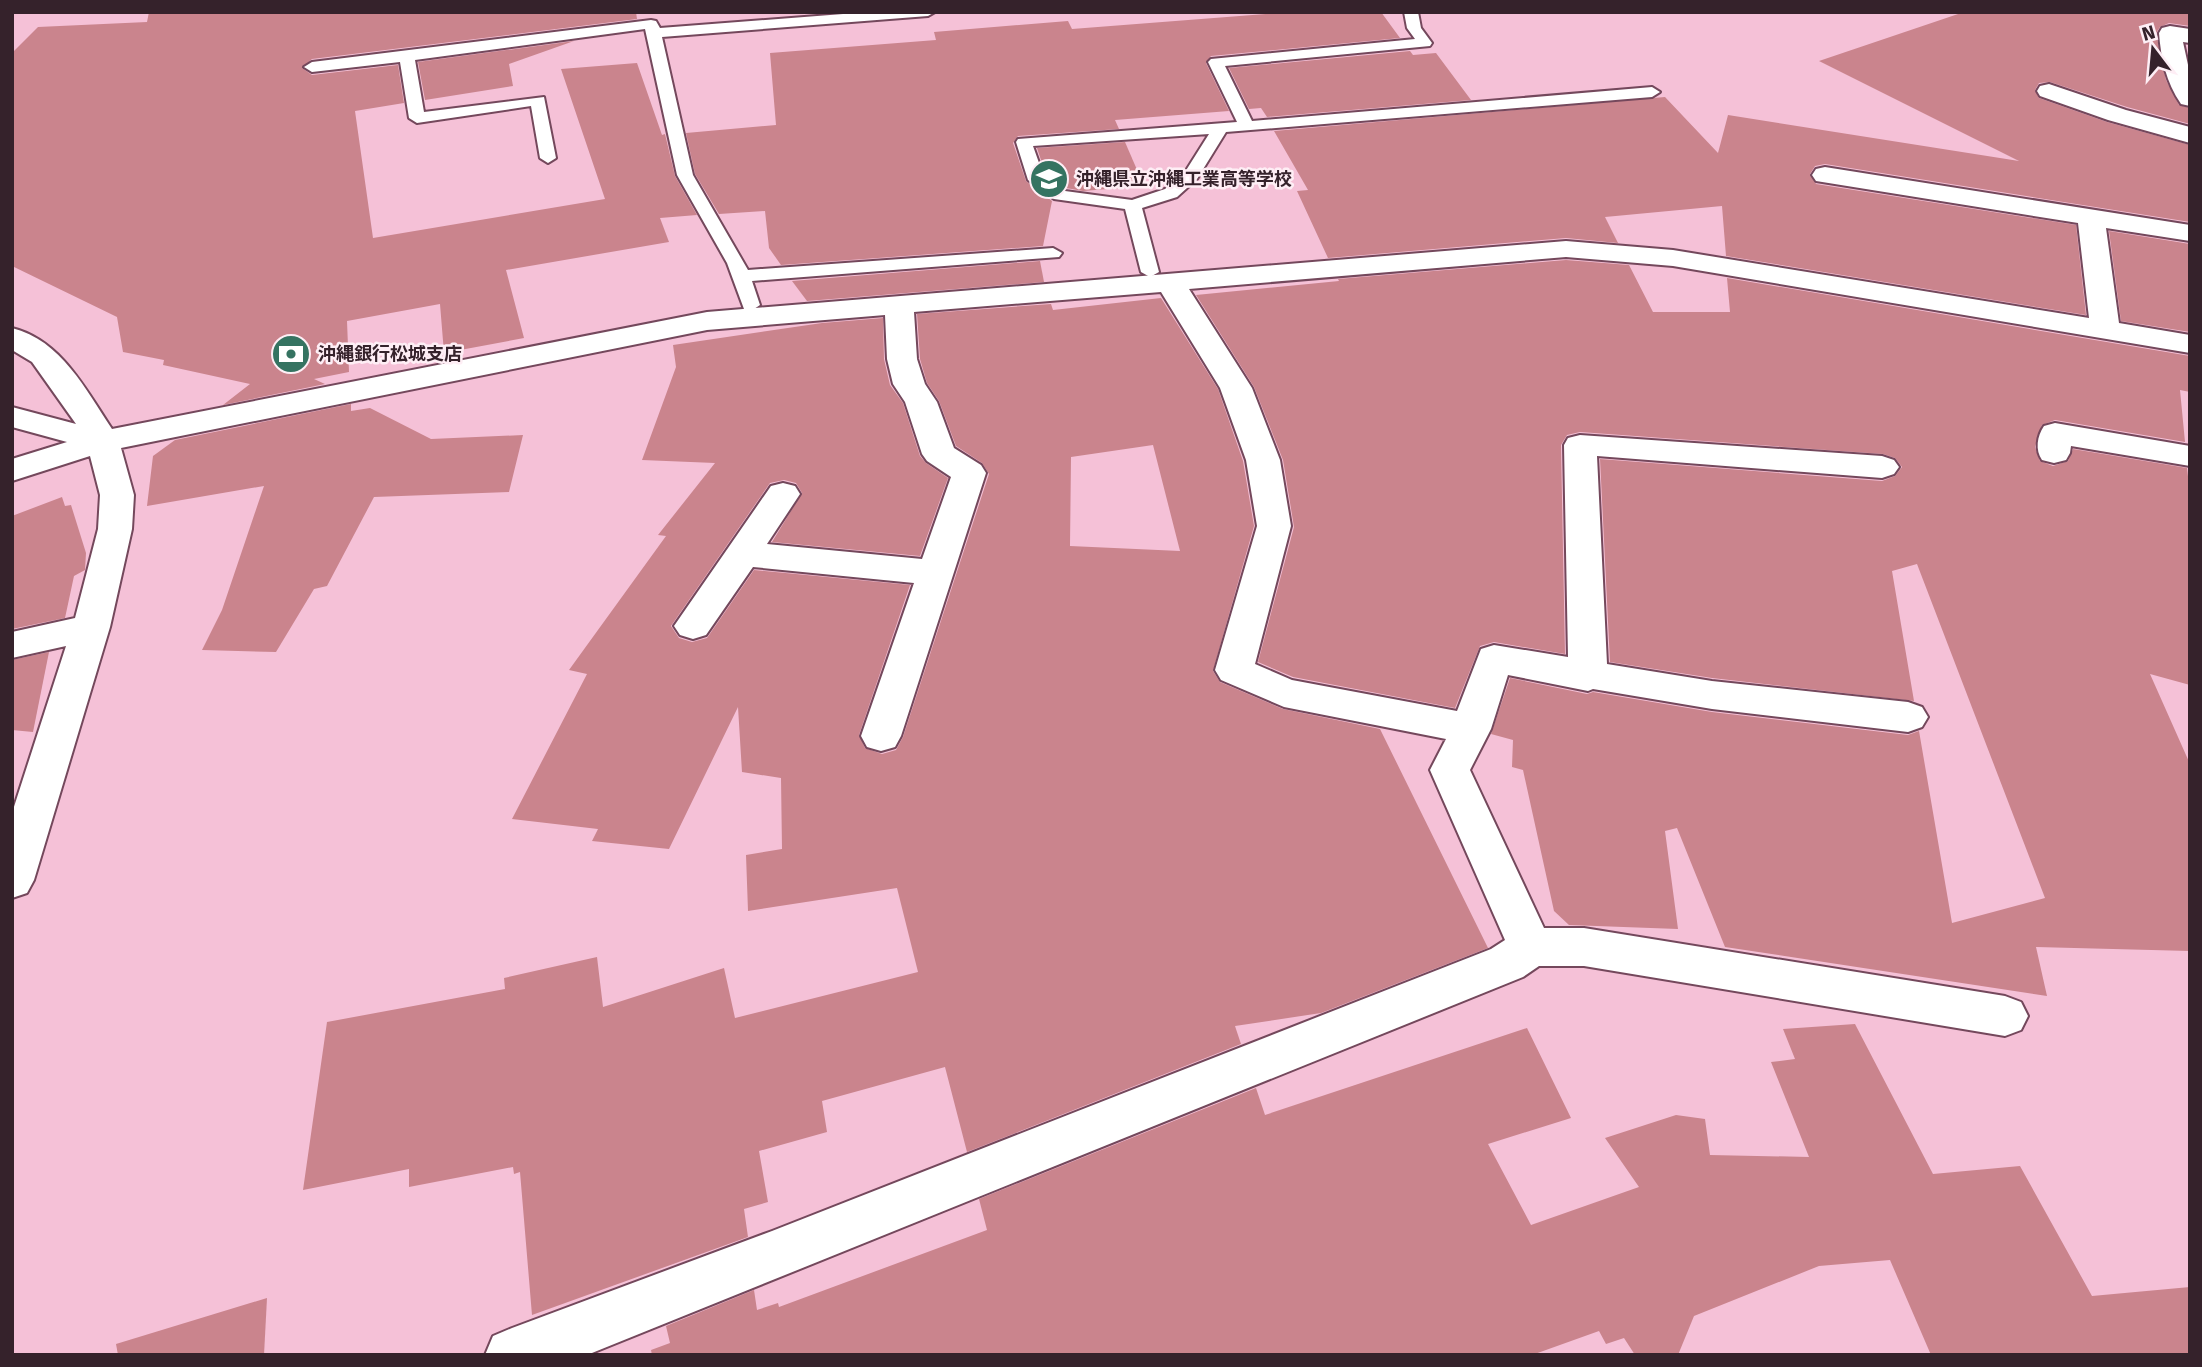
<svg xmlns="http://www.w3.org/2000/svg" width="2202" height="1367" viewBox="0 0 2202 1367" font-family="'Fira Sans','Noto Sans JP',sans-serif">
<rect width="100%" height="100%" fill="#f5c1d7"/>
<g fill="#ca848d" fill-rule="evenodd">
<path d="M149,12h487l1,7 -325,40 -10,9 10,7 86,-10 6,38 -49,8 18,127 232,-39 -44,-130 76,-6 25,72 3,-1 10,42 22,39 -37,3 9,24 -163,28 18,68 -80,15 -4,-49 -93,17 2,51 -35,7 11,5 -102,21 27,-21 -87,-19 1,-5 -41,-8 -6,-35 -105,-51v-213l26,-26 109,-5z"/>
<path d="M1293,12h88l19,26 -189,18 -5,7 23,48 -114,9 4,9 -101,7 -5,7 13,38 26,20 -9,45 -262,19 -12,-17 -4,-37 -46,3 -24,-40 -9,-41 90,-8 -6,-72 166,-13 -2,-8 134,-11 4,8z"/>
<path d="M1964,12h226v14l-21,-3 -9,4 -4,6 10,47 13,25 11,3v16l-63,-17 -77,-25 -11,1 -4,7 4,8 68,24 83,23v77l-365,-58 -10,2 -5,8 6,10 260,41 10,90 -360,-59 -4,-50 -117,11 13,26 -52,-5 -238,20 -31,-67 11,-1 -34,-59 391,-34 53,56 10,-38 291,46 -200,-100z"/>
<path d="M574,41l-65,23 4,22 -88,14 -7,-38z"/>
<path d="M1410,51l3,4 23,-2 35,47 -204,17 -6,-9 -12,1 -20,-41z"/>
<path d="M1125,142l19,44 -61,5 -17,-3 -20,-13 -9,-27z"/>
<path d="M2109,231l81,13v88l-69,-11z"/>
<path d="M1566,260l63,5 24,47h77l-3,-34 463,78v36l-10,-2 5,52 -130,-22 -13,5 -7,22 5,14 13,5 15,-5 5,-12 114,19 3,25v192l-40,-11 40,90v187l-154,-4 11,49 -322,-49 -48,-119 -12,3 13,98 -109,-4 -15,-14 -31,-141 -11,-3 1,-27 -22,-6 19,-56 77,16 6,-2 119,20 196,23 11,-4 33,192 93,-25 -128,-334 -25,7 22,130 -202,-23 -102,-16 -10,-203 282,22 13,-5 7,-9 -7,-9 -12,-4 -303,-22 -13,3 -6,10 4,209 -71,-12 -14,4 -25,62 -162,-31 -35,-15 36,-135 -11,-67 -29,-73 -58,-92 143,-14 -1,-2z"/>
<path d="M1040,261l4,21 -237,19 -15,-20z"/>
<path d="M1161,298l57,91 25,72 11,65 -41,145 7,11 63,27 97,20 108,219 -167,65 -86,13 6,18 -274,108 -22,-85 -123,34 5,31 -68,19 9,51 -24,7 4,28 -216,78 -12,-143 -6,2 -1,-7 -104,20v-18l-106,21 24,-168 178,-33 -1,-11 93,-21 6,50 121,-39 11,50 183,-46 -21,-84 -149,23 -2,-56 36,-6 -1,-71 -39,-6 -4,-65 -69,142 -77,-8 6,-12 -86,-10 75,-145 -18,-4 97,-134 -8,-1 57,-72 -73,-3 34,-93 -3,-22 149,-22 61,-5 1,41 6,26 13,18 17,53 6,7 22,15 -28,78 -148,-14 30,-49 -6,-10 -12,-3 -14,3 -99,143 8,12 13,4 15,-4 47,-68 156,15 -51,150 6,13 17,6 14,-4 7,-13 86,-263 -7,-11 -26,-17 -17,-45 -12,-18 -7,-24 -3,-45 134,-10 2,6zM1153,445l27,106 -110,-5 1,-89z"/>
<path d="M351,404v7l19,-3 61,31 92,-4 -14,57 -135,5 -47,89 -13,3 -38,63 -74,-2 20,-40 42,-124 -117,20 6,-50 22,-16z"/>
<path d="M62,497l3,9 6,-1 15,48 -1,17 -11,6 -9,42 -53,11v-113z"/>
<path d="M49,652l-16,80 -21,-2v-70z"/>
<path d="M1855,1024l78,150 87,-8 72,130 98,-9v68h-259l-41,-95 -71,6 -125,50 -16,39h-43l-11,-17 -18,6 -7,-13 -67,24h-880l-1,-5 19,-7 -4,-17 88,-36 3,20 21,-7 1,4 208,-77 -8,-31 277,-111 9,27 262,-87 44,90 -83,26 43,81 108,-38 -34,-49 71,-23 29,4 5,36 99,2 -38,-95 24,-3 -12,-30z"/>
<path d="M267,1298l-3,57h-146l-2,-11z"/>
</g>
<g fill="none" stroke-linecap="round" stroke-linejoin="round">
<defs>
<g id="lane">
<path d="M869,12h66l-7,4 -266,21 31,138 55,95 305,-22 9,5 -3,4 -307,24 8,24 -9,6 -7,-2 -17,-46 -50,-88 -32,-146 -230,31 9,52 120,-15 12,61 -8,5 -8,-5 -9,-52 -114,17 -8,-5 -9,-56 -88,10 -8,-5 8,-5 339,-42 5,1 4,7z"/>
<path d="M1404,12h14l3,16 11,15 -2,3 -205,20 27,55 400,-34 8,5 -8,5 -426,35 -29,47 -20,18 -35,11 17,64 -9,5 -9,-5 -16,-63 -71,-10 -26,-19 -12,-38 2,-3 219,-17 -29,-60 3,-3 204,-20 -8,-11zM1209,134l-24,38 -20,17 -33,11 -67,-9 -21,-14 -11,-31z"/>
</g>
<g id="street">
<path d="M2170,26l20,3v14l-7,-1 7,32v32l-9,-2c-15,-22 -20,-45 -22,-71l3,-5z"/>
<path d="M2049,84l77,26 64,17v16l-82,-23 -68,-24 -3,-5 3,-5z"/>
<path d="M1825,167l365,58v16l-84,-13 13,95 71,12v18l-517,-87 -107,-9 -377,32 63,99 28,72 11,66 -36,138 37,16 165,31 24,-62 13,-4 74,12 -4,-212 4,-7 12,-3 302,21 12,4 5,7 -5,7 -12,4 -285,-22 10,208 105,17 196,21 14,5 6,10 -6,10 -14,5 -196,-23 -119,-20 -5,2 -80,-16 -17,54 -21,41 74,158h40l421,68 16,6 7,14 -7,14 -16,6 -421,-70h-45l-16,11 -936,378h-102l8,-19 19,-8 260,-97 719,-282 14,-9 -75,-170 16,-31 -162,-32 -63,-27 -6,-10 42,-144 -11,-66 -26,-72 -59,-96 -247,20 3,47 8,25 12,18 17,46 27,17 5,8 -85,263 -6,11 -14,4 -14,-4 -6,-11 53,-153 -161,-16 -47,68 -13,4 -13,-4 -6,-9 97,-140 12,-3 12,3 5,8 -33,50 155,15 29,-82 -24,-16 -5,-7 -17,-52 -12,-18 -6,-25 -2,-44 -178,15 -586,118 13,47 -2,34 -22,98 -76,253 -7,13 -15,5v-85l54,-167 -54,12v-26l63,-14 23,-89 2,-34 -10,-39 -78,25v-22l55,-17 -55,-15v-20l64,17 -44,-62 -20,-12v-22c49,12 74,62 100,101l595,-117 859,-71 107,9 416,68 -11,-95 -262,-42 -4,-6 4,-6z"/>
<path d="M2055,423l135,23v20l-119,-20 -1,7 -4,7 -12,3 -12,-3c-7,-10 -5,-24 2,-34z"/>
</g>
</defs>
<use href="#lane" stroke="#74485c" stroke-width="4"/>
<use href="#street" stroke="#74485c" stroke-width="4"/>
<use href="#lane" fill="#fff" fill-rule="evenodd"/>
<use href="#street" fill="#fff" fill-rule="evenodd"/>
</g>
<defs>
<symbol id="school-disc" viewBox="-11 -11 22 22"><circle r="9.5" fill="#357361" stroke="#feeef5"/><path d="M0-5L7-2L0 1L-7-2ZM-4 1L0 2.5L4 1V4Q0 6-4 4Z" fill="#fff"/></symbol>
<symbol id="bank-disc" viewBox="-11 -11 22 22"><circle r="9.5" fill="#357361" stroke="#feeef5"/><path d="M-6-4H6V4H-6ZM0-2.3a2.3 2.3 0 1 0 0 4.6a2.3 2.3 0 1 0 0-4.6Z" fill="#fff"/></symbol>
</defs>
<g fill-rule="evenodd">
<use href="#school-disc" x="1027" y="157" width="44" height="44"/>
<use href="#bank-disc" x="269" y="332" width="44" height="44"/>
</g>
<g text-anchor="middle" dominant-baseline="central" stroke-width="5" stroke-linejoin="round" paint-order="stroke">
<g font-size="18" font-weight="bold" fill="#35222b" stroke="#feeef5" text-anchor="start">
<text x="1076" y="179">沖縄県立沖縄工業高等学校</text>
<text x="318" y="354">沖縄銀行松城支店</text>
</g>
</g>
<rect width="2202" height="1367" fill="none" stroke="#35222b" stroke-width="28"/>
<g transform="translate(2153 49) rotate(344)" stroke="#feeef5" stroke-width="5" paint-order="stroke">
<path d="M0-5L12 26L0 18L-12 26Z" fill="#35222b"/>
<text y="-10" font-size="19" font-weight="bold" text-anchor="middle" fill="#35222b">N</text>
</g>
</svg>
